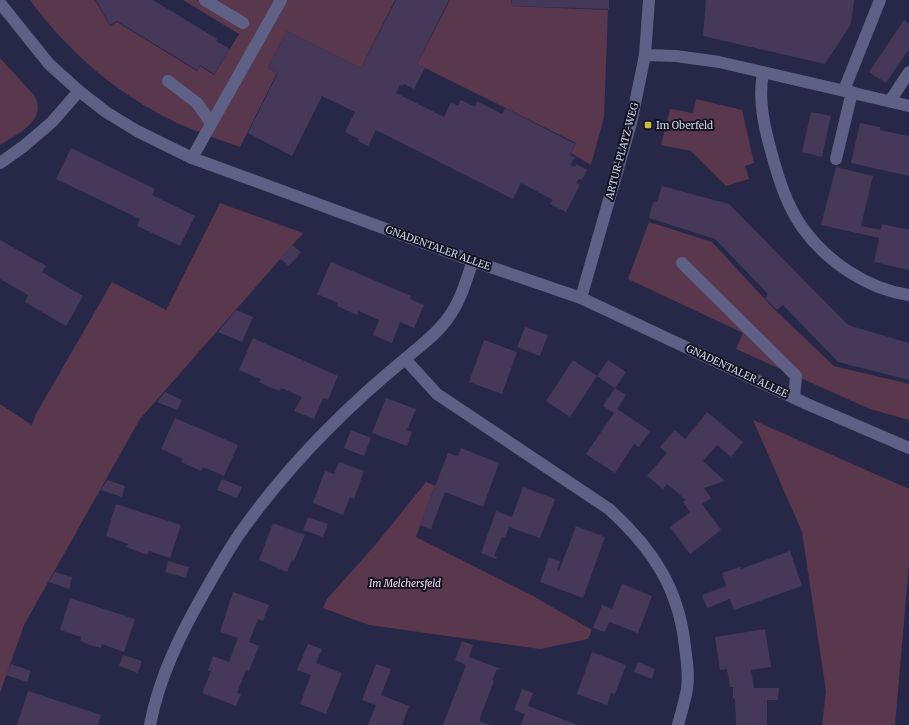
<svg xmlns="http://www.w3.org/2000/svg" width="909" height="725" viewBox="0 0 909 725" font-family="Merriweather,serif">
<rect width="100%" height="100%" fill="#272847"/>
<g fill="#59374d">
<path d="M30,0h65l15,26 7,-4 80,49 3,-5 14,9 25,-41 -56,-34h212l-34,68 -74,-37 -19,37 9,5 -37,74c-17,-6 -34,-12 -51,-19 -63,-26 -119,-73 -159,-128z"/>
<path d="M450,0h61l1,6 96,4 -4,107 -13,48 -20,-12 5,-10 -159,-79z"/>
<path d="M0,58l34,37c15,25 -17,39 -34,50z"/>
<path d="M696,99l46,11 12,53 -9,3 4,13 -23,7 -35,-35 -30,-6 9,-36 23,4z"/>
<path d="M220,203l83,30 -163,186 -116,206 -24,68v-289l32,21 4,-11 76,-132 54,28z"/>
<path d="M649,222l63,20 61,66 61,58 75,18v36l-39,-11 -134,-60 7,-16 -115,-54z"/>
<path d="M753,420l156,69v75l-14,161h-73l4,-34 -24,-159z"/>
<path d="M426,482l9,4 -19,51 117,59 59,34 -4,9 -48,10 -171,-24 -46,-17 4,-9 49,-55z"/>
</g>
<g fill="#453859">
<path d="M96,0h57l64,39 -1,2 14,8 -16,25 -14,-9 -3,5 -80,-49 -7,4z"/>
<path d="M396,0h53l-32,64 8,4 -11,21 -10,-5 -2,2 -2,-1 -4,8 48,24 7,-15 7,4 3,-6 14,7 2,-6 25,13 3,-6 70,36 -5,11 5,2 -5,8 5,2 1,-3 11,6 -5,10 -3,-1 -3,4 4,2 -14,27 -16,-8 3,-4 -32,-17 -8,16 -137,-69 -8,16 -10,-5 1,-2 -14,-7 10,-20 -33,-16 -30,60 -44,-23 30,-60 -10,-5 19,-37 74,37z"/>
<path d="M512,0h97v9l-97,-3z"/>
<path d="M706,0h148l-3,24 -26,40 -122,-28z"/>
<path d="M904,20l5,4v25l-23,34 -17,-11z"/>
<path d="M811,112l20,4 -9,41 -20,-5z"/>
<path d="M860,123l20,4v3l29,6v40l-58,-13z"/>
<path d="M71,148l84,41 -3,6 43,21 -15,30 -43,-20 3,-7 -84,-40z"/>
<path d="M836,167l37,9 -12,50 20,4 1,-6 27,6v40l-35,-8 5,-24 -58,-13z"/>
<path d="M662,186l67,18 119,121 61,18v37l-71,-18 -55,-57 -6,5 -12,-12 3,-4 -53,-55 -66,-21 4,-16h4z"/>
<path d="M0,240l46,26 -4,6 41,24 -17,30 -41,-24 3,-7 -28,-16z"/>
<path d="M292,245l9,7 -12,14 -9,-7z"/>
<path d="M331,262l80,34 -1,3 14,6 -10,23 -14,-6 -8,21 -19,-8 6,-15 -20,-9 -2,4 -20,-9 1,-3 -21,-9z"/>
<path d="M236,310l17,7 -11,25 -24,-10z"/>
<path d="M525,327l23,8 -8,21 -23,-9z"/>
<path d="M253,338l85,38 -10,24 -5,-2 -9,21 -20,-8 8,-14 -21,-9 -1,3 -11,-4 -10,-5 2,-3 -22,-9z"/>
<path d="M484,340l33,12 -15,42 -33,-12z"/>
<path d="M573,360l24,16 -27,41 -24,-16z"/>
<path d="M608,360l18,12 -11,16 -18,-12z"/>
<path d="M615,388l11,7 -9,14 33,22 -11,16 -5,-3 -19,29 -29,-19 28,-41 -11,-7z"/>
<path d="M165,392l17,8 -5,10 -20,-8z"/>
<path d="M386,398l30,11 -9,21 5,2 -5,14 -35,-13z"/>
<path d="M707,412l36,30 -12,15 -14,-12 -14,16 22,20 -21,7 7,10 -9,6 19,26 -31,24 -20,-27 20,-15 -7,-10 3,-2 -19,-16 -4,5 -16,-13 20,-23 -7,-6 15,-17 10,9z"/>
<path d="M175,418l63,27 -14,31 -21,-9 -2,4 -20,-9 2,-3 -22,-10z"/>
<path d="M351,430l20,8 -7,18 -20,-8z"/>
<path d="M461,448l38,15 -16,44 -38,-15 -14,37 -11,-4 28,-72 10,3z"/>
<path d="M339,462l25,9 -10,28 -4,-2 -7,18 -30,-12 12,-32 9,3z"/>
<path d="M222,479l20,8 -5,11 -20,-8z"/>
<path d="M107,480l18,6 -3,11 -21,-7z"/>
<path d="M523,487l32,12 -15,39 -31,-11 -4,11 -3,-1 -8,19 3,1 -1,2 -15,-6 15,-42 16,6z"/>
<path d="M116,504l65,21 -11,33 -21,-7 -2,4 -21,-8 2,-3 -22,-8z"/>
<path d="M308,517l20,7 -5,13 -20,-7z"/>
<path d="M273,523l32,12 -11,26 -2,-1 -5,12 -28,-12z"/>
<path d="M576,526l29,11 -22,61 -43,-16 9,-25 11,4 -3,9 2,1z"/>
<path d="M790,551l12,35 -68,24 -4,-11 -23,9 -5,-13 24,-9 -4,-13 18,-6 1,2z"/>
<path d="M168,561l21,6 -3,11 -21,-6z"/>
<path d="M55,572l17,5 -3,12 -20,-7z"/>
<path d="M622,584l30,12 -14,37 -29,-11 -4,10 -12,-4 9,-23 10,4z"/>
<path d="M233,592l36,13 -6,16 -5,-2 -9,23 10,4 -10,25 -3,-1 -9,23 4,1 -5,12 -34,-13 9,-22 -3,-1 5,-14 16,6 9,-24 -18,-6z"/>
<path d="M70,598l65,21 -11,33 -22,-8 -1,4 -11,-3 -10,-4 1,-4 -21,-7z"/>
<path d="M765,629l6,38 -20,3 3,18h25l-1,12h-11v25h-31l-1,-26 -2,-1v-11h-3l-3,-18 -7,1 -5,-33z"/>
<path d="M462,641l11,4 -4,12 32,12 -1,1 -3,-1 -5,11 2,1 -14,37v3l10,4h-47l23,-60 -11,-5z"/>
<path d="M308,644l14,5 -6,14 26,10 -16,41 -26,-10 11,-29 -14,-5z"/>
<path d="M592,652l34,13 -11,29 -4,-1 -4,12 -30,-11z"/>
<path d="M123,655l19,6 -4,12 -19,-7z"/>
<path d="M638,662l17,7 -3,10 -18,-7z"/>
<path d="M11,664l20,7 -4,11 -21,-7z"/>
<path d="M376,664l15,5 -10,26 28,11 -7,19h-34l8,-20 -14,-5z"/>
<path d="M522,689l11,4 -5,13 50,19h-57l4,-11 -11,-4z"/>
<path d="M28,691l73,24 -3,10h-81z"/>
</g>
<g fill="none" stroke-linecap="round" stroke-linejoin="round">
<g stroke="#5e6185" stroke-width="12">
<path d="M205,0l38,23"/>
<path d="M168,81l29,22 14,20"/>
<path d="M844,90l36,-90"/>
<path d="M890,101l19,-29"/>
<path d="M192,158l89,-158"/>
<path d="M836,159l16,-67"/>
<path d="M682,263l114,113 -2,22"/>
</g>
<g stroke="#5e6185" stroke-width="12">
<path d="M0,3l49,61 30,27 27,21 31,19 55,27 281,103 108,37 226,106 102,44"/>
<path d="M645,55l31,1 43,6 190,44"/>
<path d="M763,73c-5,26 1,53 8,78 7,26 15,53 31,76 24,34 65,62 107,68"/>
<path d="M0,163l24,-17 28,-24 27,-31"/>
<path d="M581,298l50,-175 14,-68 4,-55"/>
<path d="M405,359c15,-13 32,-25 43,-41 13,-17 18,-38 25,-57"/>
<path d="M150,725c9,-48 31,-92 55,-134 12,-21 24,-43 38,-62 47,-66 100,-119 162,-170l32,35 172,115c43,39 70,79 76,138 2,14 4,28 2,42 -2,12 -6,24 -9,36"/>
</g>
</g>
<rect fill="#cbba39" stroke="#121321" stroke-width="1.5" x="644" y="121" width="8" height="8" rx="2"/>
<g text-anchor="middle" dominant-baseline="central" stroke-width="4" stroke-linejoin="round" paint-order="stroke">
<g font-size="10" fill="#d3d5ea" stroke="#121321" text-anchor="start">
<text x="656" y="125">Im Oberfeld</text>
</g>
<g font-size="10" fill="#d3d5ea" stroke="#121321">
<text transform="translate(622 151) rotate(-75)">ARTUR-PLATZ-WEG</text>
<text transform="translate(438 248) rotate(20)">GNADENTALER ALLEE</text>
<text transform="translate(737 371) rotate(25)">GNADENTALER ALLEE</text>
</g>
<g font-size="10" font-style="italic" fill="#fbd6ec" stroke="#121321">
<text x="405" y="583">Im Melchersfeld</text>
</g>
</g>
</svg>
